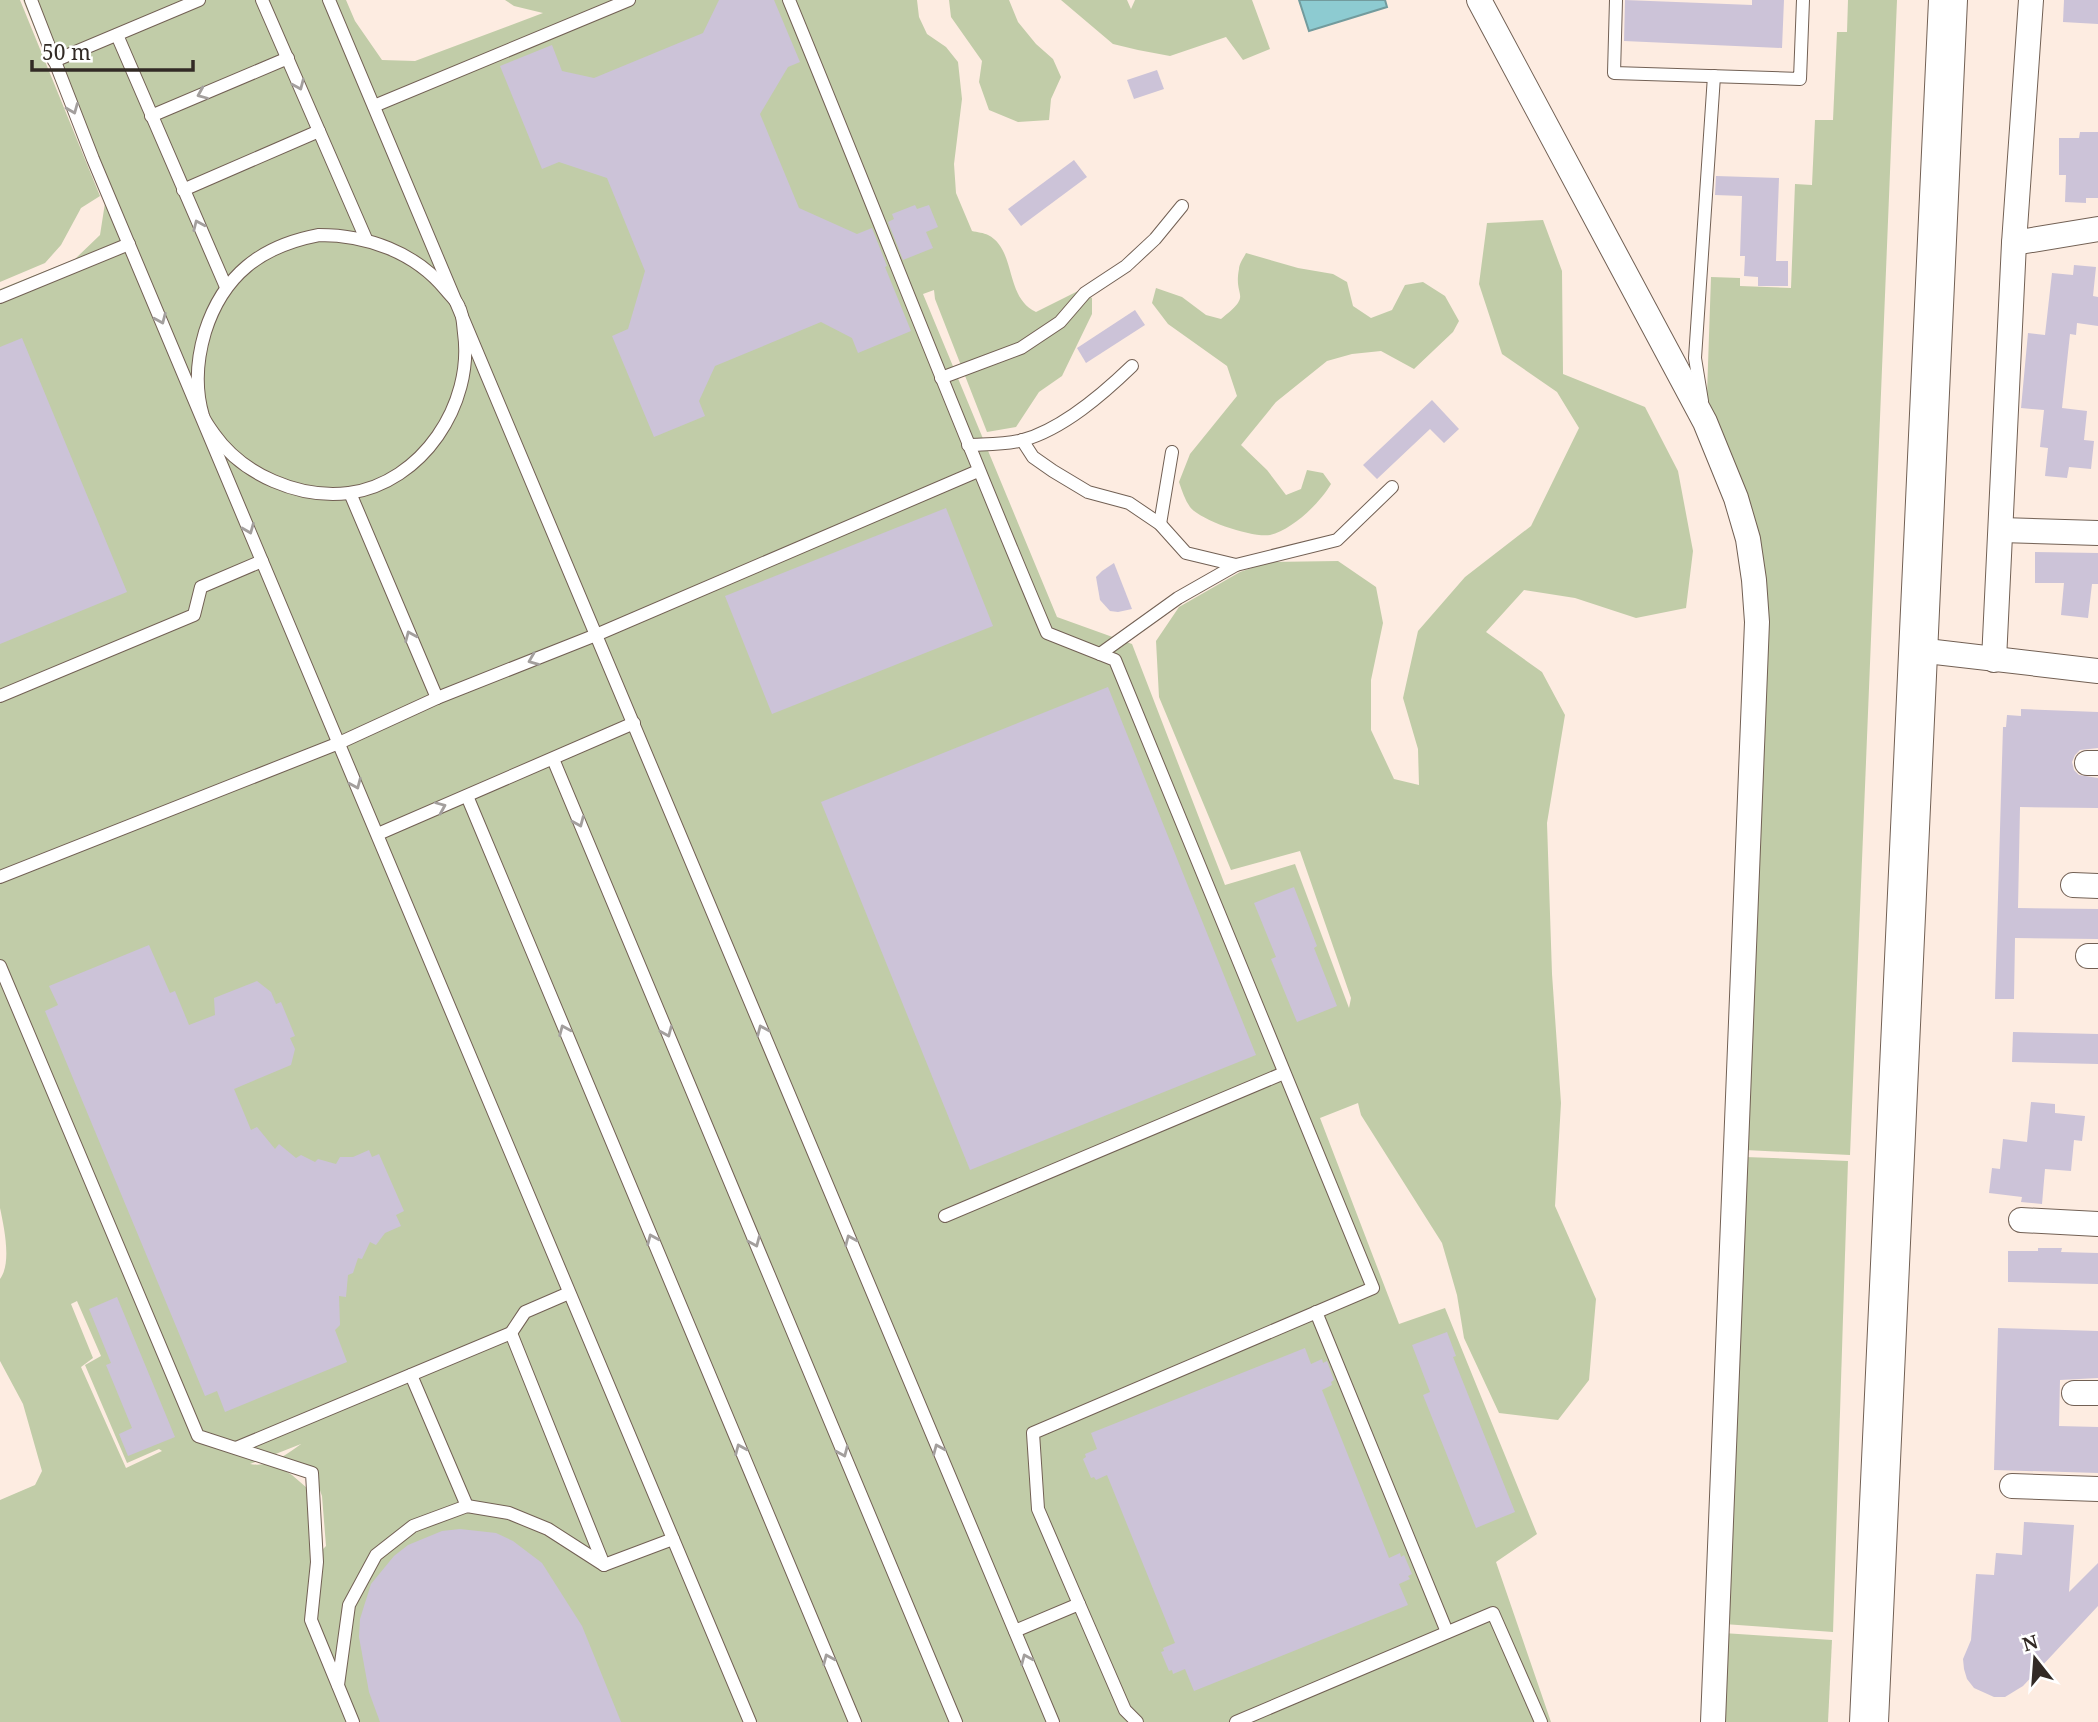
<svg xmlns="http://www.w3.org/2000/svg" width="2098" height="1722" viewBox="0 0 2098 1722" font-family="'Noto Serif',serif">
<rect width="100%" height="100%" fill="#fdece1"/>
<g fill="#c1cca8" fill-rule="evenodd">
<path d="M0,0h20l80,196 -19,12 -20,37 -16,18 -45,19z"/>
<path d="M23,0h323l9,21 27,39 33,1 128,-48 -29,-7 -9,-6h412l2,17 8,17 19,13 12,15 4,37 -8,65 2,29 16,38c5,1 12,2 16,4 29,15 16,62 48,77l42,-21 14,7v16l-30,62 -23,16 -23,35 -29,5 -52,-133 -1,-9 -11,4 134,323 75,27 93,241 70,-21 54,144 2,-10 -51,-147 -69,19 -72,-173 -3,-56 23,-34 61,-35 29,-10 69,-1 38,26 7,36 -12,57v50l23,49 25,6 -1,-36 -15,-51 15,-67 47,-54 66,-51 48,-98 -22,-36 -55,-38 -23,-70 8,-61 56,-3 19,51 1,103 82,33 33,64 15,80 -7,57 -50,10 -61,-20 -51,-8 -38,42 56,40 23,43 -18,108 5,151 9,129 -6,103 41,93 -7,81 -31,40 -59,-7 -35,-75 -7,-43 -15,-52 -81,-128 -3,-12 -38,15 79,206 46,-16 92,226 -41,28 55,160h-1551v-222l35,-15 7,-14 -19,-67 -23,-43v-82c12,-16 4,-52 0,-71v-919l75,-30 25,-24 5,-32zM77,1301l24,55 -16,9 42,98 32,-14 3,2 -36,17 -45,-101 12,-9 -22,-54zM301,1444c-14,10 -32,24 -51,20zM299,1467l18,15 5,14 4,50 -13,13 -6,-71 -15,-13 -12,-7z"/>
<path d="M949,0h60l9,22 18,22 17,15 8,18 -10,22 -2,21 -31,2 -29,-12 -10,-28 3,-21 -31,-44z"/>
<path d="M1061,0h66l4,9 4,-9h117l18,49 -27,11 -17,-23 -56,19 -32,-6 -25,-6z"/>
<path d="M1848,0h49l-47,1155 -105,-5 21,-526 -59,-230 4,-117 29,1v8l51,2 4,-104 17,1 3,-65h18l4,-88h10z"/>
<path d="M1246,253l52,15 35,6 14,8 6,24 18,12 21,-8 13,-25 18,-3 22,14 14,25 -6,11 -39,37 -33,-18 -29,3 -25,7 -51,41 -35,43 26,25 19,25 15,-6 6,-19 16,3 8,11c-11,19 -39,46 -61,51 -17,3 -69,-14 -80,-28 -5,-7 -8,-16 -11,-25l11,-28 47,-58 -10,-30 -59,-42 -16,-21 4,-15 26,9 24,18 15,4c33,-26 12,-20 18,-50 0,-5 5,-12 7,-16z"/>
<path d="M1745,1157l103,4 -15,471 -109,-8z"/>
<path d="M1723,1633l109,7 -4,82h-108z"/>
</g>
<path fill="#8dcbd1" stroke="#729b9d" stroke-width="2" d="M1299,0h86l2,7 -78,24z"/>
<g fill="#ccc3d8">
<path d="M719,0h55l26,62 -12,5 -28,47 39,94 58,26 15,-6 15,38 -2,1 26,64 -53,22 -6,-15 -31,-16 -106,44 -16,35 6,15 -51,21 -42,-101 16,-7 17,-58 -38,-93 -48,-16 -17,7 -42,-103 52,-21 10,26 32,7 109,-45z"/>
<path d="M1625,0l127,5v-5h32l-2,48 -158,-7z"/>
<path d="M2064,0h34v24l-35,-2z"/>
<path d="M1157,70l7,19 -30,10 -7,-19z"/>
<path d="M2080,132h18v66h-12v5l-21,-1 1,-27h-7v-37h20z"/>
<path d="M1074,160l13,17 -66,49 -13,-17z"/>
<path d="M1716,176l63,2 -3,83h12v25h-30v-9l-14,-1 1,-20h-5l2,-60 -27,-1z"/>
<path d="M915,205l2,4 12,-4 9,22 -12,5 7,16 -30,12 -15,-38 6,-3 -2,-5z"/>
<path d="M2074,265l22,2 -3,29 5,1v29l-21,-3 -1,12 -6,-1 -8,74 25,3 -3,29 10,1 -3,28 -22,-2 -2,11 -22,-2 3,-28 -8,-1 4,-37 -23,-2 7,-75 17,2 7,-62 21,2z"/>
<path d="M1135,310l10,15 -59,38 -9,-15z"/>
<path d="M22,338l105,254 -127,52v-297z"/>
<path d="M1432,400l27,29 -15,14 -14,-14 -53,50 -14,-14z"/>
<path d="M946,508l47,118 -221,88 -47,-118z"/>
<path d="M2035,552l63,1v31h-6l-4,34 -27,-3 3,-32h-29z"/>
<path d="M1114,563l18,46 -14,3 -8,-1 -10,-11 -4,-23 6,-6z"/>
<path d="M1108,687l148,368 -286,115 -149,-368z"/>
<path d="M2021,709l77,3v36l-18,2 -5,5 -3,7 2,8 5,5 19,3v30l-78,-1 -2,101 80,1v30l-83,-1 -1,61h-19l8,-272h3l1,-12 14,1z"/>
<path d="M1294,887l23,59 -3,2 23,58 -40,16 -26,-63 5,-2 -22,-54z"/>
<path d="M149,945l21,48 5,-2 14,34 26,-10 -1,-17 43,-17 14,11 5,12 5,-2 14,34 -5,2 5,11 -4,16 -57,24 17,41 6,-3 18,22 4,-5 17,14 5,-3 14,7 3,-3 18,5 4,-7h13l16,-7 3,7 7,-3 25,57 -8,4 5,11 -16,7 -9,12 -6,-3 -8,17 -4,-1 -5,15 -5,2 -2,22 -7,-1 1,29 -5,5 12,32 -122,50 -8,-21 -12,5 -160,-385 13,-6 -9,-19z"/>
<path d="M2013,1032l85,2v30l-86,-2z"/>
<path d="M2031,1102l24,2v9l30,3 -3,25 -8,-1 -3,31 -26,-2 -3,35 -21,-2 1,-5 -33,-4 3,-25 8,1 3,-30 24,3z"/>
<path d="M2038,1248h24l-1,4 37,1v31l-90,-2v-31h30z"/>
<path d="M117,1297l58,140 -47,19 -9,-22 13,-6 -26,-63 5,-2 -22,-54z"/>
<path d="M1998,1328l100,3v47l-38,2 -1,46 39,1v46l-104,-3z"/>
<path d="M1447,1332l9,24 -3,1 62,155 -39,16 -53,-133 7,-3 -18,-47z"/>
<path d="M1305,1348l6,16 11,-5 1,4 4,-2 7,19 -3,2 1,3 -10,5 67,168 11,-5 1,4 3,-2 8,19 -4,2 2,3 -11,5 9,21 -214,86 -9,-22 -12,5 -1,-4 -3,1 -8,-19 3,-1 -1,-3 12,-5 -68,-168 -11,5 -2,-3 -3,1 -8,-19 3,-2 -1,-3 12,-5 -6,-16z"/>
<path d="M2024,1522l50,3 -5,67 29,-29v43l-75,80 -18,11h-11l-20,-9 -7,-9 -3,-10 -1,-10 8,-19 5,-66 18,1 2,-22 26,2z"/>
<path d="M460,1529l36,4 17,8 29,22 40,63 39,96h-241l-11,-30 -10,-55 1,-18 11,-35 23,-28 14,-11 34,-14z"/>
</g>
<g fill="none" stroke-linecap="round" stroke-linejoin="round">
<defs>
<g id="lane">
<path d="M31,0l62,159 657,1563"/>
<path d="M262,0l104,239"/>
<path d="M329,0l724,1722"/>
<path d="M789,0c87,211 169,424 258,633l68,27 258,628 -340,145 5,76 41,95"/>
<path d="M1616,0l-2,73 186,6 3,-79"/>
<path d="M117,35l109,252"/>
<path d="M54,61l145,-61"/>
<path d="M374,106l255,-106"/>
<path d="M151,116l137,-58"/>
<path d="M183,190l136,-59"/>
<path d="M319,235c48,0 96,17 127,55 4,5 11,11 13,17 4,7 4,18 5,26 10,71 -42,150 -115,160 -50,6 -106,-18 -135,-59 -4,-6 -9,-12 -11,-18 -8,-27 -6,-57 2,-84 18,-57 56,-86 114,-97z"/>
<path d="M0,297l129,-53"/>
<path d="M941,378l80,-30 39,-26 25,-29 41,-27 29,-27 27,-33"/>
<path d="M1702,401l-7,-43 19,-282"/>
<path d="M1022,440l11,17 20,14 35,21 41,11 31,21 26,29 50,12"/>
<path d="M968,445c17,-1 38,0 55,-5 40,-11 80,-46 109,-74"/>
<path d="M350,493l87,205"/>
<path d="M1160,524l12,-72"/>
<path d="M1100,654l78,-56 58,-33 101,-25 55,-53"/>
<path d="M0,696l194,-81 7,-28 61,-26"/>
<path d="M553,759l403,963"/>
<path d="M467,796l388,926"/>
<path d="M378,834l256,-111"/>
<path d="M0,877l339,-134 98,-45 159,-63 382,-164"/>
<path d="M0,966l198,470 114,37 5,89 -6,58 42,102"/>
<path d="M945,1216l339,-143"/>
<path d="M1316,1312l131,320"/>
<path d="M511,1333l93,232"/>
<path d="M411,1375l56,131"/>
<path d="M236,1448l275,-115 14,-21 44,-19"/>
<path d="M1015,1631l64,-27 46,106 12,12"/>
<path d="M338,1685l11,-80 27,-50 37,-29 54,-20 42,7 39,16 56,36 69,-26"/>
<path d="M1236,1722l257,-109 48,109"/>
</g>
<g id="street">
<path d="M1479,0l226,422 31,76 12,41 6,41 3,42 -44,1100"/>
<path d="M2014,243l84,-14"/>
<path d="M2001,530l97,3"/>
<path d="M1918,650l180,21"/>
<path d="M1994,660l20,-417 17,-243"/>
<path d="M2087,763h11"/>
<path d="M2073,885l25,1"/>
<path d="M2088,956h10"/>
<path d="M2021,1220l77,4"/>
<path d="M2074,1393h24"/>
<path d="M2012,1486l86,3"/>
</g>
<path id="primary" d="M1869,1722l79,-1722"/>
</defs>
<use href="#lane" stroke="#726054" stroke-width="14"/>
<use href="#street" stroke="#726054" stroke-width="26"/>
<use href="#primary" stroke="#726054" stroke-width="40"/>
<use href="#lane" stroke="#fff" stroke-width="12"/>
<use href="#street" stroke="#fff" stroke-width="24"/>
<use href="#primary" stroke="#fff" stroke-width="38"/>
</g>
<defs><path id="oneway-chevron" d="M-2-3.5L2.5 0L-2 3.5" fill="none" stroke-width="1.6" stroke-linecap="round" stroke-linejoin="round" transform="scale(1.75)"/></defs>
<g stroke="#a39f9d">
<use href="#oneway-chevron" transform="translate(299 85) rotate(67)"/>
<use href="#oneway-chevron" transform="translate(202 94) rotate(157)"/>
<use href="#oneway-chevron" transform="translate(73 109) rotate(68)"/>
<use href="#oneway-chevron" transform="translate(198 225) rotate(-114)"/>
<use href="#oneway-chevron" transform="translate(161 319) rotate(67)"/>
<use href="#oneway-chevron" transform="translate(249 529) rotate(68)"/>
<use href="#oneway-chevron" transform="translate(410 636) rotate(-113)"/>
<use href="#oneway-chevron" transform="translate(533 660) rotate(158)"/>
<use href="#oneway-chevron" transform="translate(356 784) rotate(67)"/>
<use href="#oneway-chevron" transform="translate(441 807) rotate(-23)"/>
<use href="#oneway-chevron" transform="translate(579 822) rotate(67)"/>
<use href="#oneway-chevron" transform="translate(564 1030) rotate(-113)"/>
<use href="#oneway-chevron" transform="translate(762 1030) rotate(-113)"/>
<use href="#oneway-chevron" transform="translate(667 1032) rotate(67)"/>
<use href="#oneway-chevron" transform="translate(652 1239) rotate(-113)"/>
<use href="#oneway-chevron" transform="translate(850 1240) rotate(-113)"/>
<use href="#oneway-chevron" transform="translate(755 1242) rotate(67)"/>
<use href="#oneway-chevron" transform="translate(740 1449) rotate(-113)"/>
<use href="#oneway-chevron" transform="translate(938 1449) rotate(-113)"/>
<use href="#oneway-chevron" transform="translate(843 1452) rotate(67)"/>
<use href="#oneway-chevron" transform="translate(828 1659) rotate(-113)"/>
<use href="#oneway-chevron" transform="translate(1026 1659) rotate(-113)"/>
</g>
<g transform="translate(2035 1659) rotate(343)" stroke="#ffffff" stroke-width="5" paint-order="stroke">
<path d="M0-5L12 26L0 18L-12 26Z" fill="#322a25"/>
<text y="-10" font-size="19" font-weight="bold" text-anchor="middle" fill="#322a25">N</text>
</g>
<path d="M32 60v10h161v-10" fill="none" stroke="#322a25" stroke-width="3.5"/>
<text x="42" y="60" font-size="21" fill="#322a25" stroke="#ffffff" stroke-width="5" paint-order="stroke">50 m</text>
</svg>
